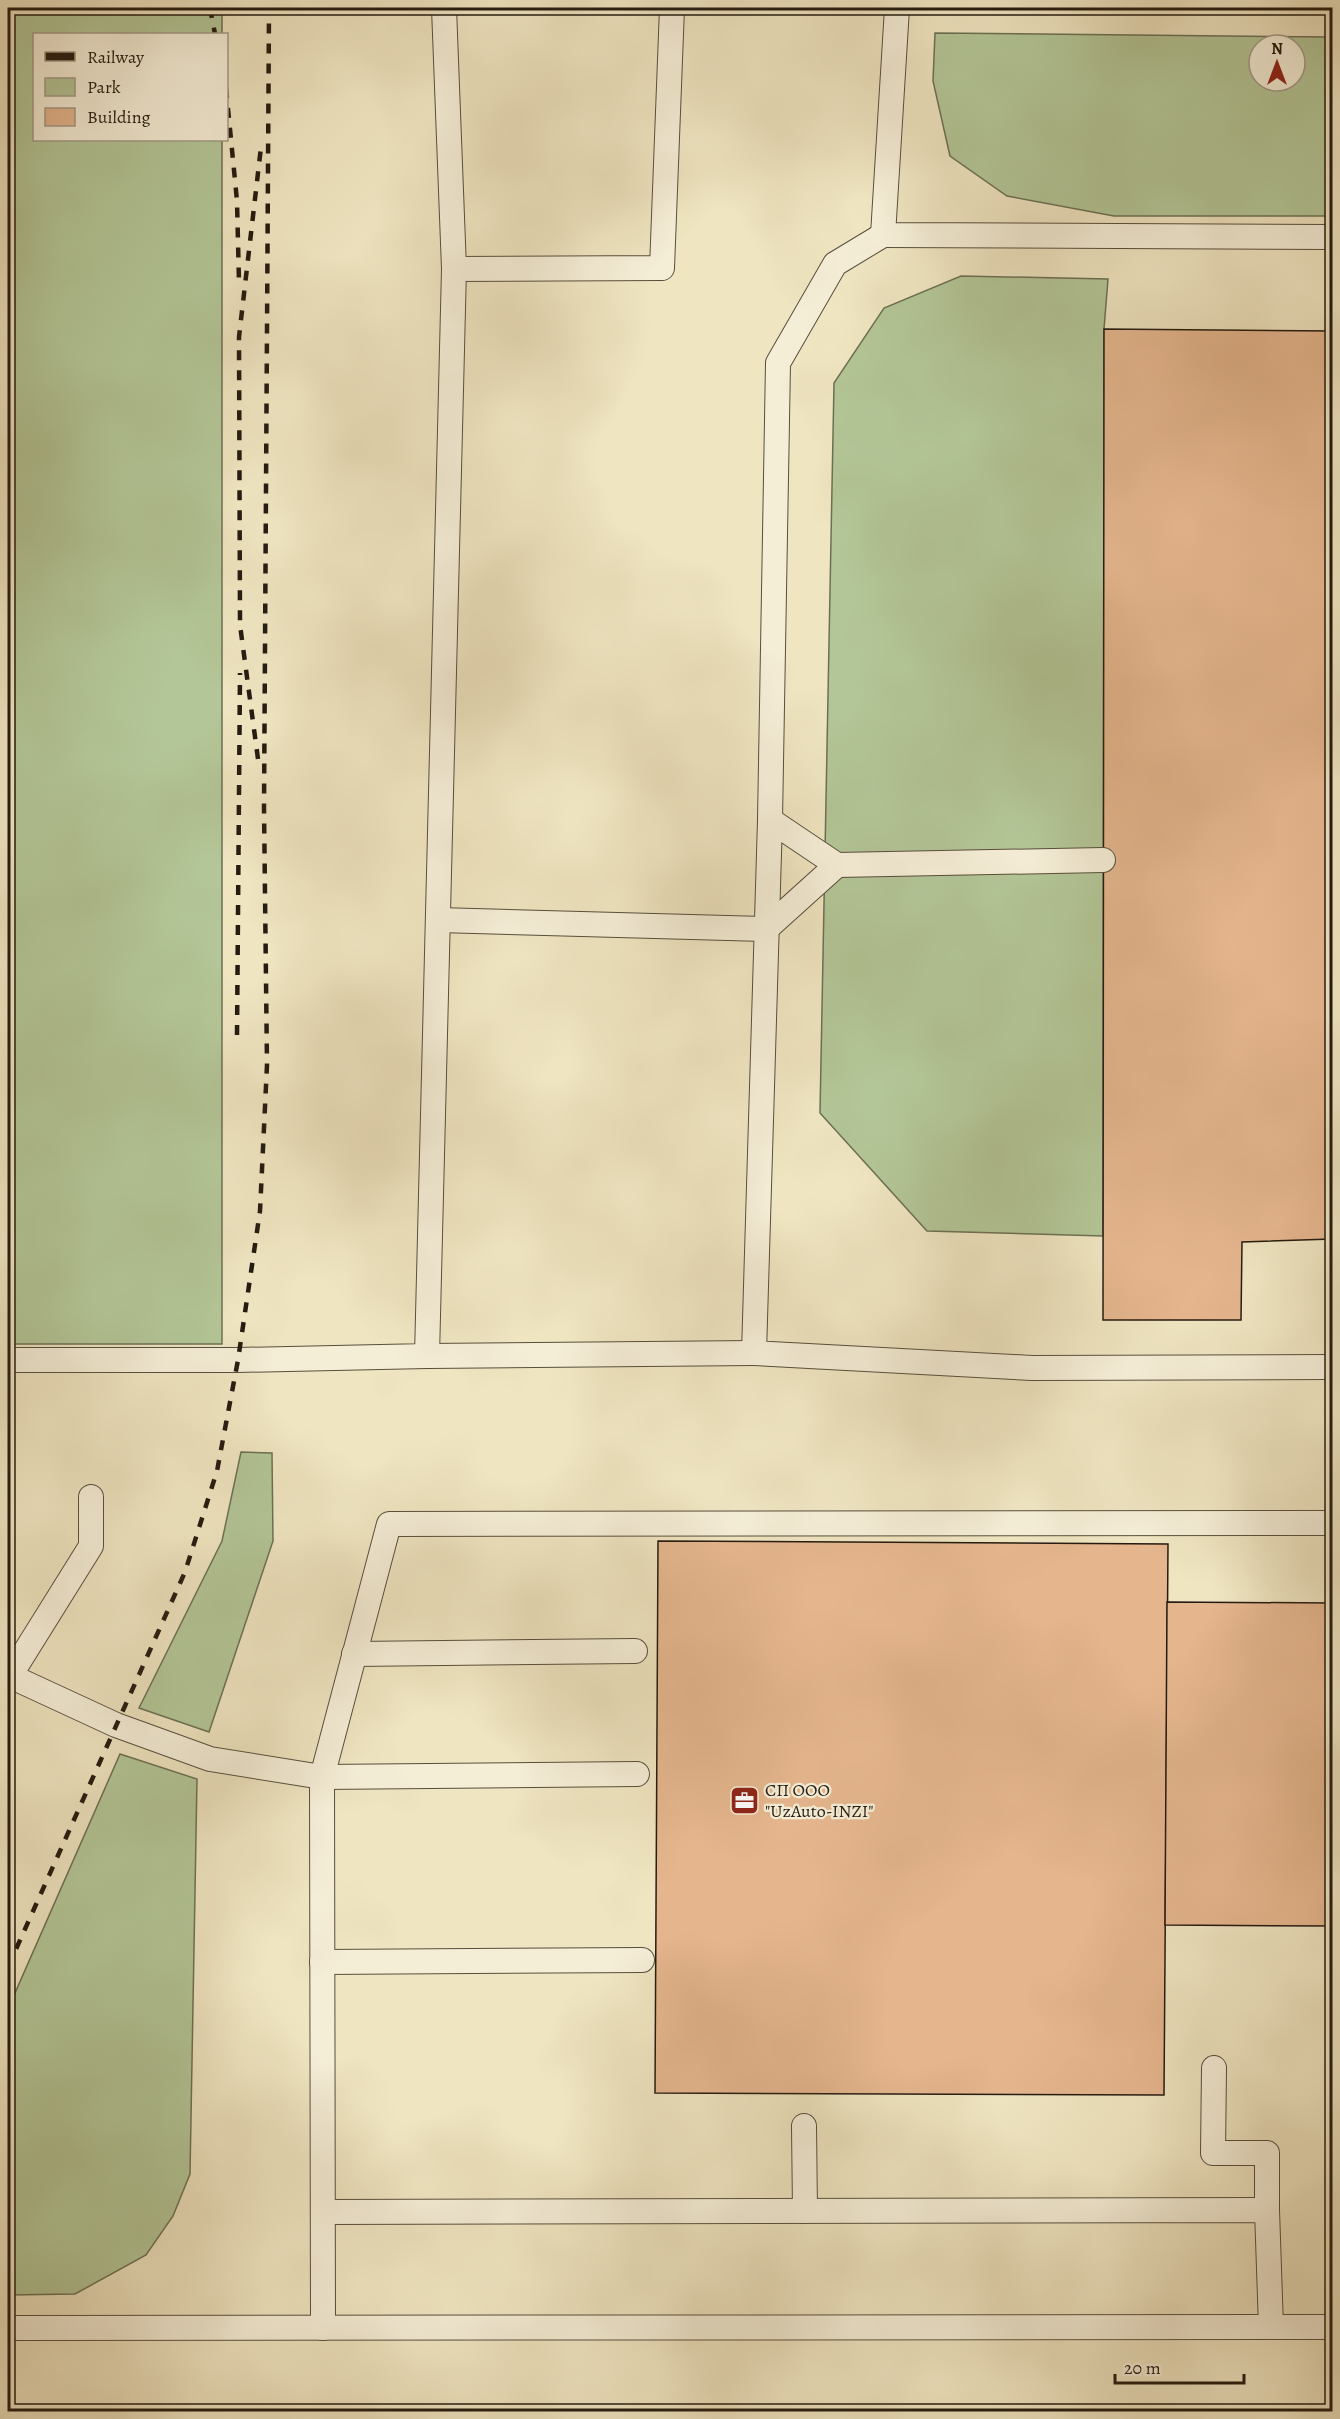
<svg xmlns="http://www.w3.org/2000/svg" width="1340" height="2419" viewBox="0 0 1340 2419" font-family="Alegreya,serif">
<rect width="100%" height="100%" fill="#efe5c1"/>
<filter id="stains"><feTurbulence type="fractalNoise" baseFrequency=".00333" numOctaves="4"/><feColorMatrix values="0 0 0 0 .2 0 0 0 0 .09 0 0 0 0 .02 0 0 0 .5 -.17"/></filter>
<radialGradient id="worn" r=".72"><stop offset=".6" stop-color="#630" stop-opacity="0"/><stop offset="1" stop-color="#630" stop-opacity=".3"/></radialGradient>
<g fill="#b3c697" stroke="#6c7054" stroke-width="1.5" fill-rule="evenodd">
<path d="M8,8h214v26h-188v106h188v1204h-214z"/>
<path d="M935,33l397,4v179h-218l-107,-20 -57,-40 -17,-75zM1259,45h36v36h-36z"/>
<path d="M961,276l147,3 -4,50 -1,907 -176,-5 -107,-118 14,-730 50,-75z"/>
<path d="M241,1452l31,1 1,88 -64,191 -70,-24 83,-167z"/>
<path d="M120,1754l77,25 -7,395 -17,42 -27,39 -71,39 -67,1v-286z"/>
</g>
<g fill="#e5b68e" stroke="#251b11" stroke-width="1.5">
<path d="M918,8h414v2l-414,-1z"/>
<path d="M1104,329l228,2v908l-90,3 -1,78h-138z"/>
<path d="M658,1541l510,3 -4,551 -509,-2z"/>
<path d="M1167,1602l165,1v323l-167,-1z"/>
</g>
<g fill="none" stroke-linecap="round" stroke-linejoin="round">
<defs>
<g id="lane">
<path d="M444,8l10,261"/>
<path d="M897,8l-14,227 449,2"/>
<path d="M883,235l-48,29 -57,99 -8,457 -16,533 278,15 300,-1"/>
<path d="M837,865l266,-5"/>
<path d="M438,920l328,9 71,-64 -67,-45"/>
<path d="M427,1356l327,-3"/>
<path d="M8,1360h230l189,-4 27,-1087 208,-1 10,-260"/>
<path d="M91,1497v49l-81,130 106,49 94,34 112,18 315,-3"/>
<path d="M354,1654l281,-3"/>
<path d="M322,1962l320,-2"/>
<path d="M1214,2068l-1,85h54v57"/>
<path d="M804,2126l1,85"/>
<path d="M323,2212l944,-2 4,117"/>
<path d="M8,2328l1324,-1"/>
<path d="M323,2328l-1,-551 67,-253 943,-1"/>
</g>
</defs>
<use href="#lane" stroke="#584e3d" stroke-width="26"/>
<use href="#lane" stroke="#f5eed7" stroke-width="24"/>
<g stroke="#251b11" stroke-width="4.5" stroke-dasharray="10 10" stroke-linecap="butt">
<path d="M210,8l5,26"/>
<path d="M226,88l11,113 2,81"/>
<path d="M258,759l-18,-134 -1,-288 22,-190"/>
<path d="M237,1035l3,-362"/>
<path d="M8,1967l177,-395 32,-101 21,-111 22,-149 7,-146 -3,-257 5,-800"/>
</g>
</g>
<defs>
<symbol id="office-square" viewBox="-11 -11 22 22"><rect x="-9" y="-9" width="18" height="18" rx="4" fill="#8f2418" stroke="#f5eed7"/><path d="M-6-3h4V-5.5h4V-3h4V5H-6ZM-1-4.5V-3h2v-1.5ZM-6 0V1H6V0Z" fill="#fff"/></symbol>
</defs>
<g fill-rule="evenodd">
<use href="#office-square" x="728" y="1784" width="33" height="33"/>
</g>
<g text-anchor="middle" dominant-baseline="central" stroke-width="4.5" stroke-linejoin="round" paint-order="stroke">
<g font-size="18" fill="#251b11" stroke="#f5eed7" text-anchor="start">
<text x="765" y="1790">СП ООО<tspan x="765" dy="21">"UzAuto-INZI"</tspan></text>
</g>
</g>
<rect width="1340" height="2419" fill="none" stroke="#efe5c1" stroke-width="30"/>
<rect x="9" y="9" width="1322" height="2401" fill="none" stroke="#251b11" stroke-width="3"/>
<rect x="15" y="15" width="1310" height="2389" fill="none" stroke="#251b11" stroke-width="1.5"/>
<rect x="33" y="33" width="195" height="108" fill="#f5eed7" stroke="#a29a88" stroke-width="1.5"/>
<rect x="45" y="52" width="30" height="9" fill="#251b11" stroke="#a29a88" stroke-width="1.5"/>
<text x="87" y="63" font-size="18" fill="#251b11">Railway</text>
<rect x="45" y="78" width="30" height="18" fill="#b3c697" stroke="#a29a88" stroke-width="1.5"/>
<text x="87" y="93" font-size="18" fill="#251b11">Park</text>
<rect x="45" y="108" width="30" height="18" fill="#e5b68e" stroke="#a29a88" stroke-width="1.5"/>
<text x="87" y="123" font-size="18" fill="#251b11">Building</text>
<g transform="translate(1277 63)"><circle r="28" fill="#f5eed7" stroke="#a29a88" stroke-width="1.5"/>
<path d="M0-4.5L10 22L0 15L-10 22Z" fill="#8f2418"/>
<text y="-9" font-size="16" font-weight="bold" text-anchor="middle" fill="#251b11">N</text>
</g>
<path d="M1115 2374v9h129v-9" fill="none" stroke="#251b11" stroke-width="3"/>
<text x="1124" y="2374" font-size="18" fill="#251b11" stroke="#f5eed7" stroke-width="4.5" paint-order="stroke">20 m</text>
<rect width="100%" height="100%" filter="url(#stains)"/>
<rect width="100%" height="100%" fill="url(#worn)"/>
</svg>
